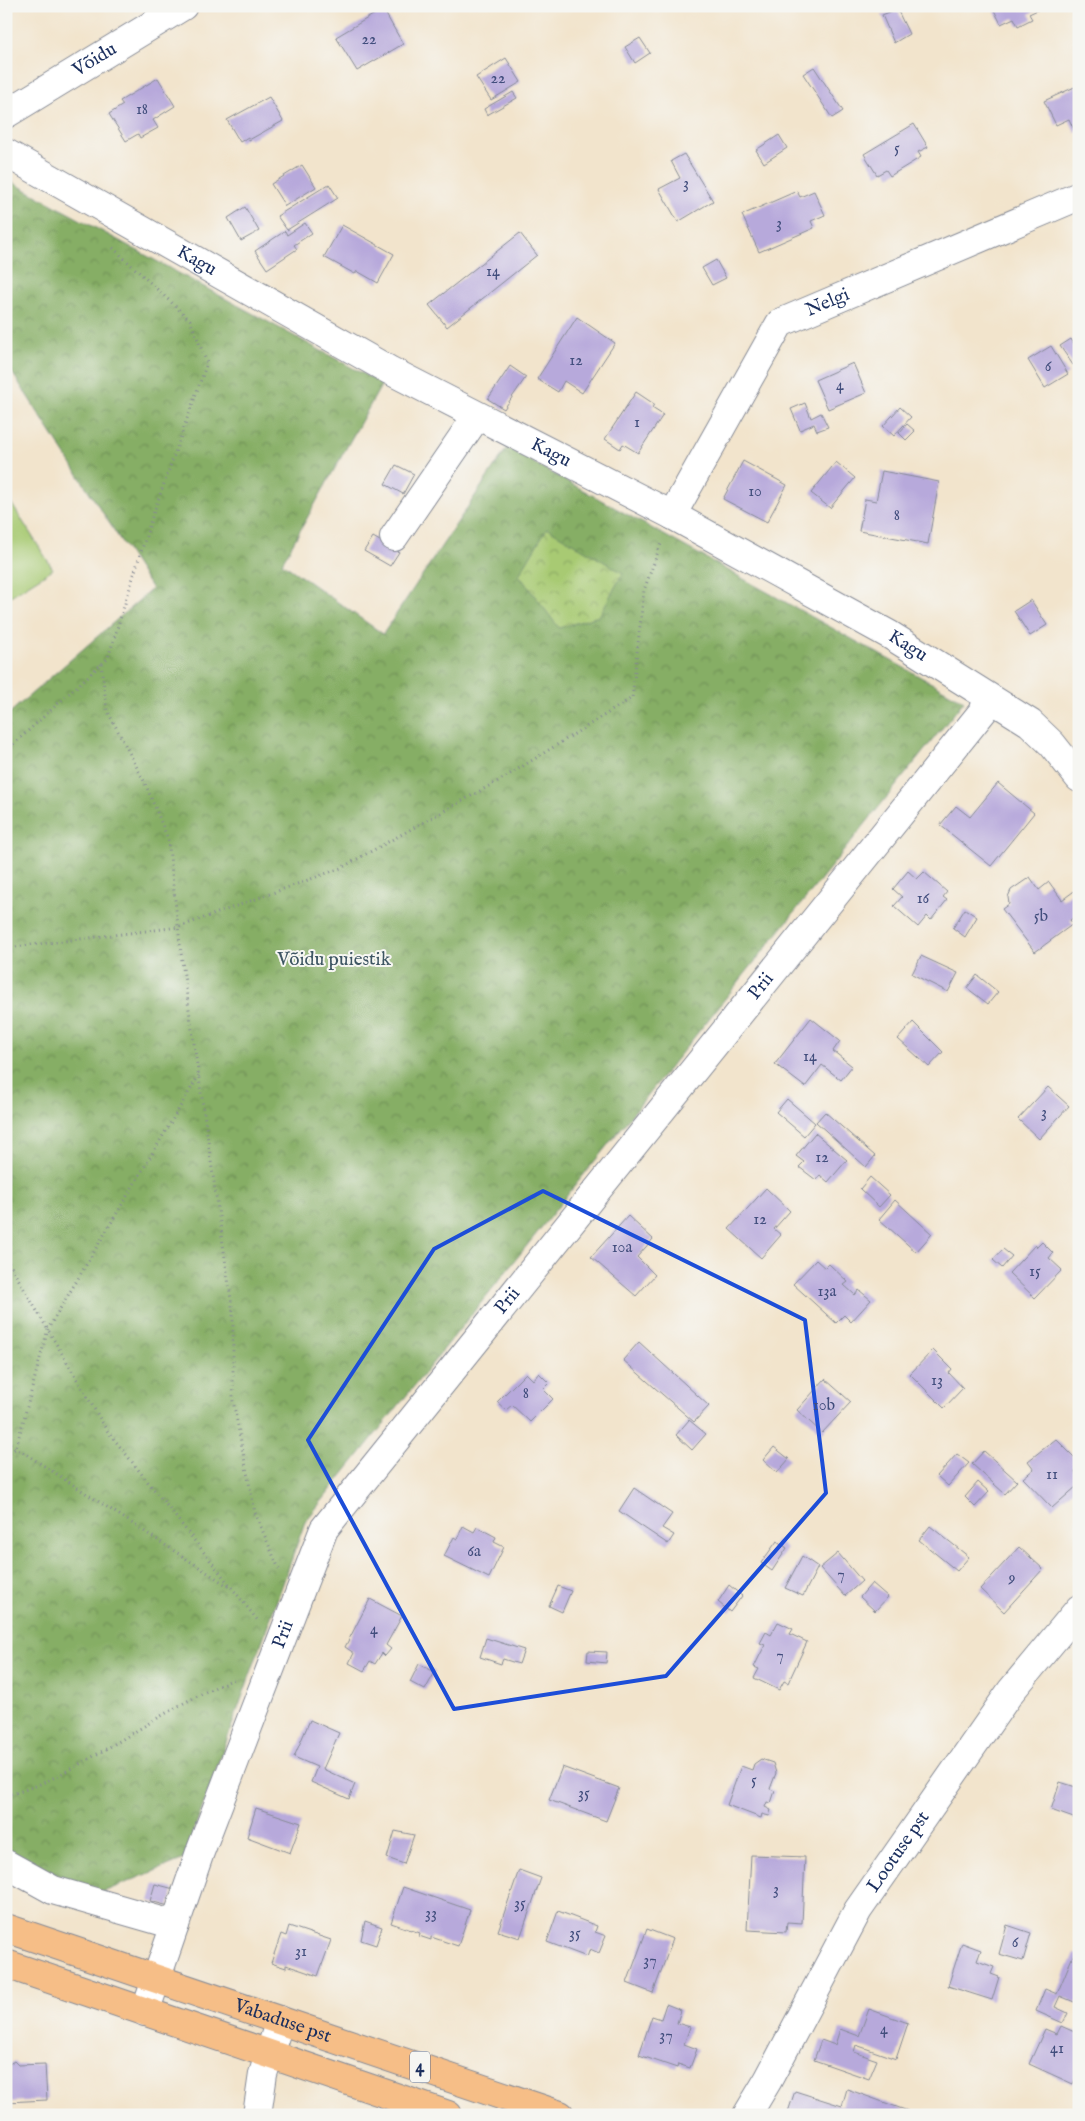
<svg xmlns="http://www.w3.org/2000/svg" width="1085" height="2121" viewBox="0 0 1085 2121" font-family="'IM FELL English',serif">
<defs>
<pattern id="forest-crowns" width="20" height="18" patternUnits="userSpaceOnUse" patternTransform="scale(1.25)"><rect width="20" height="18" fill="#86ae65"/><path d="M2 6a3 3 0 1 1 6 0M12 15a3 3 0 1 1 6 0" fill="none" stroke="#6d8e56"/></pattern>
<pattern id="park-crowns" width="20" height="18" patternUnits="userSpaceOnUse" patternTransform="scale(1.25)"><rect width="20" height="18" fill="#a8ca73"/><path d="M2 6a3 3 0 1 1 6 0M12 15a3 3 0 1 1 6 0" fill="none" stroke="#88a462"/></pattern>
</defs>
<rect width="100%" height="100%" fill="#f6f6f2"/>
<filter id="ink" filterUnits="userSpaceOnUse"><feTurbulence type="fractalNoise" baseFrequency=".02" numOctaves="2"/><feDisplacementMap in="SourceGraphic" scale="10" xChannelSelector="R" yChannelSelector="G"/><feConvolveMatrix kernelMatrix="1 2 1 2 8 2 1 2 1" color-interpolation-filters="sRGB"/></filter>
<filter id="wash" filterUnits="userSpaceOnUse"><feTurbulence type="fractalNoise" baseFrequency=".0096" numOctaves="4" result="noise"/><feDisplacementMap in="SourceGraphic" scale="20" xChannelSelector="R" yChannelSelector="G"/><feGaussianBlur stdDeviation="1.12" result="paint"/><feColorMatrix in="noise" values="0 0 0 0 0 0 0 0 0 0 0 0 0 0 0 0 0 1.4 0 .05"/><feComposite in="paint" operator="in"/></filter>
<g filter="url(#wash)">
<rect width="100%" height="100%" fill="#f2e4cc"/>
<path fill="#a8ca73" stroke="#627c68" d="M6,495l47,74 -47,30z"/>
<path fill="url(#forest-crowns)" stroke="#506e62" d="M6,179l376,205 -100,179 101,71 124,-186 457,253 -659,821 -121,337 -108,44 -70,-23v-1164l146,-127 -146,-226z"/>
<path fill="url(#park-crowns)" stroke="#627c68" d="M547,528l76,45 -24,43 -40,12 -40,-53z"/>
<g id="blocks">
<g fill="#b7a9db">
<path d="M992,6h54l-17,8 3,5 -14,7 -4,-8 -13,6z"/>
<path d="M383,9l20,35 -46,27 -21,-34z"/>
<path d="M897,9l12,25 -15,9 -12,-28z"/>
<path d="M640,38l10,15 -15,10 -10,-16z"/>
<path d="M506,58l15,24 -30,18 -15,-23z"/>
<path d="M814,67l29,44 -11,7 -29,-44z"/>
<path d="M158,78l17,28 -22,14 5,8 -18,10 -2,-4 -12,7 -17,-27 14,-9 -3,-4z"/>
<path d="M1079,85v46l-4,1 -6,-13 -13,6 -12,-24z"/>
<path d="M513,92l4,6 -30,17 -3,-6z"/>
<path d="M269,97l14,24 -34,19 -1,-3 -8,5 -13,-22z"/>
<path d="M914,124l14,23 -10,5 3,5 -31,19 -4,-6 -9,5 -13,-21z"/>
<path d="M779,135l8,13 -23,15 -8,-13z"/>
<path d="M684,154l29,47 -35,21 -19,-33 21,-11 -9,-17z"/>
<path d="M302,165l14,22 -31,19 -14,-22z"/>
<path d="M329,184l9,14 -51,32 -10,-14z"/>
<path d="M797,191l3,6 14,-6 11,24 -14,6 3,7 -55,24 -17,-37z"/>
<path d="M245,207l14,24 -18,10 -13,-23z"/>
<path d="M305,223l7,10 -18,12 3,4 -30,20 -12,-18 30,-20 2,4z"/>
<path d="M342,225l52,29 -16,29 -21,-12 -2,3 -31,-17z"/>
<path d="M520,233l17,22 -90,72 -18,-22z"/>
<path d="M716,260l10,18 -14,7 -10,-17z"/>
<path d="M577,317l38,26 -33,50 -18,-12 -6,11 -21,-13z"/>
<path d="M1071,339l8,13v9l-6,4 -13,-19z"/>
<path d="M1051,346l17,28 -23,14 -17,-28z"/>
<path d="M853,363l13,30 -38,16 -13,-29z"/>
<path d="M510,366l16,11 -22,32 -16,-10z"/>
<path d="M636,392l18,12 -2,4 11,7 -25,38 -15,-9 -3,5 -15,-10z"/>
<path d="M805,403l6,15 10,-5 7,14 -11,4 -3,-7 -14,6 -9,-21z"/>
<path d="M900,407l11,10 -17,19 -11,-10z"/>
<path d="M907,424l8,7 -9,9 -7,-7z"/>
<path d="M743,461l44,24 -20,37 -44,-23z"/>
<path d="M836,462l19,16 -25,30 -19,-15z"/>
<path d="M396,465l18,9 -11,20 -18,-10z"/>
<path d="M882,471l57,11 -11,62 -69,-13 6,-32 11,2z"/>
<path d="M373,537l26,15 -9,14 -26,-15z"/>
<path d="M1031,600l16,25 -17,11 -16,-25z"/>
<path d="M998,783l36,30 -43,53 -51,-41 16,-19 14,11z"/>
<path d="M908,871l9,8 7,-7 23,20 -4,5 4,3 -16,20 -4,-4 -9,11 -24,-21 8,-9 -9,-8z"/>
<path d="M1030,877l9,13 10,-8 13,18 15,-11 2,2v23l-9,6 3,4 -38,28 -33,-43 7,-5 -1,-7 3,-7z"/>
<path d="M965,909l12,8 -12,20 -12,-9z"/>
<path d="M921,956l37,17 -10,19 -36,-18z"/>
<path d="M977,975l21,17 -10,12 -21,-16z"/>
<path d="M811,1018l29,23 -7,10 19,15 -11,14 -19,-15 -17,22 -30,-23z"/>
<path d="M913,1022l30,30 -14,15 -31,-28z"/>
<path d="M1048,1087l21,19 -30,33 -21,-20z"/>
<path d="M787,1099l28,24 -11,13 -28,-24z"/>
<path d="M825,1112l50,44 -9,11 -50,-45z"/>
<path d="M815,1133l32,27 -19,22 -8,-7 -4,5 -17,-13 5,-5 -8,-6z"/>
<path d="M870,1177l20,18 -11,12 -19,-18z"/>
<path d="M766,1188l24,23 -16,18 7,6 -20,23 -32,-29z"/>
<path d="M895,1200l37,34 -16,18 -37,-33z"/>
<path d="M628,1216l25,23 -16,18 18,18 -19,21 -45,-39z"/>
<path d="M1042,1242l11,11 -4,5 13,12 -27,28 -26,-25 26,-28 2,2z"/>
<path d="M1003,1249l9,7 -10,12 -9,-8z"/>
<path d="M816,1260l9,8 4,-4 19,18 -4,3 11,10 4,-5 12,10 -20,22 -7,-7 -8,8 -43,-39z"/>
<path d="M639,1342l70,64 -15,16 -71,-62z"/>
<path d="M933,1350l19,19 -3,4 14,15 -19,20 -34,-34z"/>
<path d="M526,1373l7,7 6,-7 10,10 -6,6 10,10 -23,23 -18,-17 -6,5 -9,-8z"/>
<path d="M825,1379l26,23 -29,31 -25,-23z"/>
<path d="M689,1420l17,14 -14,16 -16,-15z"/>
<path d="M1056,1439l23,23v5l-4,4 3,9 -1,6 -25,22 -29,-30 11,-9 -6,-8z"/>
<path d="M774,1447l15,12 -12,14 -14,-13z"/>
<path d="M984,1451l33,30 -12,13 -33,-30z"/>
<path d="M957,1454l12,9 -21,23 -11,-10z"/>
<path d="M978,1482l11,10 -14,15 -10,-10z"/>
<path d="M634,1488l38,26 -10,14 12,7 -6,9 -49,-33z"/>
<path d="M463,1526l11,6 3,-5 19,10 -2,5 10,5 -15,31 -45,-22 10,-19 3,2z"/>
<path d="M930,1526l39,31 -12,14 -38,-31z"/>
<path d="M777,1541l10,7 -15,23 -11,-8z"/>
<path d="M1019,1547l24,22 -39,43 -24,-23z"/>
<path d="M838,1553l24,28 -17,15 -25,-28z"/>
<path d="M802,1556l16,11 -15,29 -18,-8z"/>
<path d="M872,1583l16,14 -13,14 -15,-14z"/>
<path d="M729,1585l13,11 -12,16 -12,-10z"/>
<path d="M558,1586l13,5 -9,21 -13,-6z"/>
<path d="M370,1599l32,17 -16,29 5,4 -6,7 -3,-3 -7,11 -5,-3 -6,10 -15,-8 5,-10 -9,-6z"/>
<path d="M778,1622l15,7 -3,5 17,8 -19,41 -4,-2 -5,9 -25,-12 5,-9 -5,-2 11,-22 -5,-2 6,-11 5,3z"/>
<path d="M486,1638l38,12 -5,14 -16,-5 -2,5 -21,-7z"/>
<path d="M588,1651l19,1 -1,11 -19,-2z"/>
<path d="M419,1664l16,8 -10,18 -15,-8z"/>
<path d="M310,1720l29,13 -16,36 32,15 -6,15 -38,-17 6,-15 -23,-10z"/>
<path d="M761,1759l12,4 3,10 -6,16 5,2 -4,12 -4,-1 -2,5 6,3 -2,6 -7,-2 -1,4 -34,-13 14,-39 11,4 2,-6z"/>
<path d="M562,1767l57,21 -13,33 -57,-21z"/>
<path d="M1060,1782l19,6v32l-28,-10z"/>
<path d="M256,1808l45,15 -11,30 -43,-16z"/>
<path d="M395,1831l19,4 -10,29 -17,-6z"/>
<path d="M751,1855l54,2 -3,66 -15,-1 -1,10 -39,-2z"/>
<path d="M519,1870l22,8 -21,60 -22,-7z"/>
<path d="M155,1884l19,5 -5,17 -19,-5z"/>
<path d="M403,1887l67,23 -12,36 -27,-9v3l-12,-4 1,-3 -29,-10z"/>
<path d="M558,1911l39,15 -2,6 11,4 -7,17 -9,-4 -3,8 -40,-15z"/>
<path d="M365,1921l17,6 -6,18 -15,-5z"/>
<path d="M1007,1925l24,8 -8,28 -24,-7z"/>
<path d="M289,1926l42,14 -13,36 -32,-11v3l-15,-5 10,-29 5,2z"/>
<path d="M647,1929l26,10 -20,54 -26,-10z"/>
<path d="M962,1943l19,7 -4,11 17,6 -3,7 8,3 -7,23 -44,-14z"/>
<path d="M1074,1953l5,2v49l-19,-8 -5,11 13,6 -5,10 -27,-12 9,-22 12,5z"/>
<path d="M666,2004l15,6 -4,13 13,4 -6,17 13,5 -7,19 -12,-4 -1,4 -38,-13 13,-39 9,3z"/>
<path d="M869,2009l39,14 -12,36 -40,-14 -2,7 23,8 -8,19 -55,-19 7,-20 14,5 5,-16 19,7z"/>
<path d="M1061,2026l18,8v37l-6,13 -44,-20 16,-35 12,5z"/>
<path d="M14,2061l4,4 27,-1 2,36 -41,2v-36z"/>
<path d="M847,2089l61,22 -2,4h-119l8,-24 47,15z"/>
</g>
</g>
</g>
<g filter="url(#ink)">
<use href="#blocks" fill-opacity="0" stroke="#868a95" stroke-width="1"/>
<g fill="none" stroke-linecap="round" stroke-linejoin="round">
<defs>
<g id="minor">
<path id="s1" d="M6,114l177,-108"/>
<path id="s2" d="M6,153l383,217 283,145 218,120 140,88 22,21 27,34"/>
<path id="s3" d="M672,515l108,-192 299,-127"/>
<path d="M394,537l83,-121"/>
<path d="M6,1864l47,26 122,35"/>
<path id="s4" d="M145,2012l55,-160 124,-323 668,-829"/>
<path d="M257,2115l6,-41 17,-54"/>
<path id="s5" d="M747,2115l21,-35 90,-170 153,-219 68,-82"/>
</g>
<g id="highway">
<path id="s6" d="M6,1928l554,187"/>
<path d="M6,1964l442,151"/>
</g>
</defs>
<use href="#minor" stroke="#868a95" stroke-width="30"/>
<use href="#highway" stroke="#868a95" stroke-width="30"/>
<g stroke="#868a95" stroke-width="3" stroke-dasharray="1 4" stroke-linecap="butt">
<path d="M101,664l6,46 38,73 23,56 14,122 51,352v88l22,112 24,56"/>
<path d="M6,751l102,-93 43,-138 56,-157 -17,-43 -78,-73"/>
<path d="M6,948l173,-21 162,-59 166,-92 125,-78 12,-108 18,-49"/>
<path d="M6,1258l100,171 153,193"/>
<path d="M6,1441l225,147"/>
<path d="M6,1456l10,-8 32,-119 151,-254"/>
<path d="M6,1795c28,-6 45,-16 70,-29 54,-29 104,-66 161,-88"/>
</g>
<use href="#minor" stroke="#fff" stroke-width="28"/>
<use href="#highway" stroke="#f6be87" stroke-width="28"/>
</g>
</g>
<path fill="none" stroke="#1d4ed8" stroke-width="4" stroke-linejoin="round" d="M543,1191l262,129 21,173 -160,183 -212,33 -146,-269 126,-191z"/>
<g text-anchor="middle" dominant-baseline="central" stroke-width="4" stroke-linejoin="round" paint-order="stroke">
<g font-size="16" fill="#424e7d">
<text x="369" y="40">22</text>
<text x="498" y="79">22</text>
<text x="142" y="110">18</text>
<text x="897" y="149">5</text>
<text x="686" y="184">3</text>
<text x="779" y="224">3</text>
<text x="493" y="272">14</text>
<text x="576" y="361">12</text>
<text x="1048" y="367">6</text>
<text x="840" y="386">4</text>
<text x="637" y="423">1</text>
<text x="755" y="492">10</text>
<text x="897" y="516">8</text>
<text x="923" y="899">16</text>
<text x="1041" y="917">5b</text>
<text x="810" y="1057">14</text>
<text x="1044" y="1113">3</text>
<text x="822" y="1158">12</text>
<text x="760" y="1220">12</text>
<text x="622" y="1248">10a</text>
<text x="1035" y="1272">15</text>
<text x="827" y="1292">13a</text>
<text x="937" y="1381">13</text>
<text x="526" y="1394">8</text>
<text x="824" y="1406">10b</text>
<text x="1052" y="1475">11</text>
<text x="474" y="1552">6a</text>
<text x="841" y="1575">7</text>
<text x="1012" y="1579">9</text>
<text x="374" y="1630">4</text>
<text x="780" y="1656">7</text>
<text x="754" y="1781">5</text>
<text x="584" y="1794">35</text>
<text x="776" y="1890">3</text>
<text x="520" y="1904">35</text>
<text x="431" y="1914">33</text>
<text x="575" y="1934">35</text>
<text x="1015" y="1943">6</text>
<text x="301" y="1952">31</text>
<text x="650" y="1961">37</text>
<text x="884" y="2030">4</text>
<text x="666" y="2036">37</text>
<text x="1057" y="2049">41</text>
</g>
<rect fill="#f6f6f2" stroke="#5d6b8a" stroke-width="1" x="410" y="2051.5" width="20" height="31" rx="4"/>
<g font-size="18" font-weight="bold" fill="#1b2f5e">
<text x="420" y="2067">4</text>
</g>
<g font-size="19" fill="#1b2f5e" stroke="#f6f6f2">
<text stroke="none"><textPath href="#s1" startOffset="104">Võidu</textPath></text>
<text stroke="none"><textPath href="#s2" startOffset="219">Kagu</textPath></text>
<text stroke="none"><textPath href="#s3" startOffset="272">Nelgi</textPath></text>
<text stroke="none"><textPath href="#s2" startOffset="622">Kagu</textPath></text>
<text stroke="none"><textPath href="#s2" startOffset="1028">Kagu</textPath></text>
<text stroke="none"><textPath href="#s4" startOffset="1212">Prii</textPath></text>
<text stroke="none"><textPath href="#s4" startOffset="808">Prii</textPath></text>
<text stroke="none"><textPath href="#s4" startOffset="402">Prii</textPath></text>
<text stroke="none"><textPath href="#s5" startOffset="304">Lootuse pst</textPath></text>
<text stroke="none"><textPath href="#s6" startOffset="292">Vabaduse pst</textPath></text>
</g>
<g font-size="19" fill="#3e5663" stroke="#f6f6f2">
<text x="334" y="960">Võidu puiestik</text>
</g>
</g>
<rect width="1085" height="2121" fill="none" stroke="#f6f6f2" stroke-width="25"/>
</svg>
